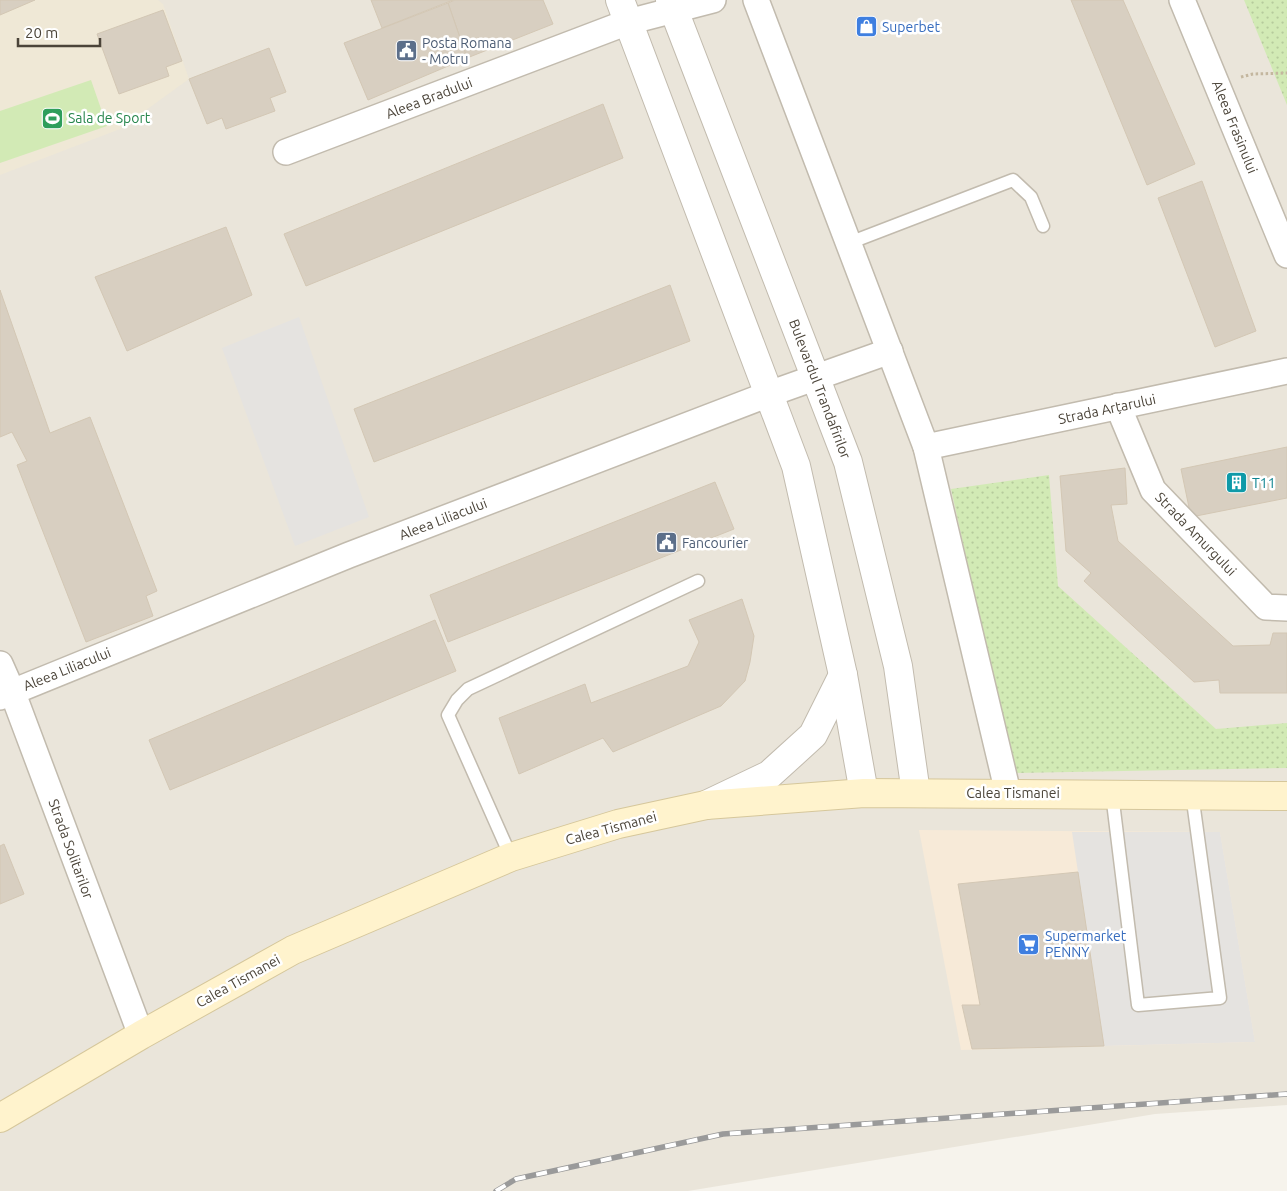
<svg xmlns="http://www.w3.org/2000/svg" width="1287" height="1191" viewBox="0 0 1287 1191" font-family="Ubuntu,sans-serif">
<defs>
<pattern id="park-dots" width="8" height="8" patternUnits="userSpaceOnUse" patternTransform="scale(1.25)"><rect width="8" height="8" fill="#d2eab5"/><path d="M2 2h.1M6 6h.1" fill="none" stroke="#b6ca9c" stroke-width="1.8" stroke-linecap="round"/></pattern>
</defs>
<rect width="100%" height="100%" fill="#f6f3ec"/>
<path fill="#eae5da" d="M0,0h1287v1105l-132,9 -467,77h-688z"/>
<path fill="#f7ead8" d="M919,830l301,2 35,210 -294,8z"/>
<path fill="#efe8d6" d="M0,0h158l5,4 26,75 -69,50 -120,46z"/>
<g fill="url(#park-dots)">
<path d="M1244,0h43v105z"/>
<path d="M1049,475l9,111 158,143 71,-6v45l-273,5 -63,-284z"/>
</g>
<path fill="#d2eab5" d="M91,80l16,46 -107,37v-52z"/>
<g fill="#e5e3e0">
<path d="M299,317l70,200 -74,29 -73,-198z"/>
<path d="M1072,832h148l35,210 -151,4z"/>
</g>
<g fill="#d8cfc1" stroke="#d3c7b4">
<path d="M0,0h35l-35,15z"/>
<path d="M371,0h82l-71,28z"/>
<path d="M455,0h88l10,24 -86,34 -19,-55z"/>
<path d="M1071,0h52l72,164 -48,21z"/>
<path d="M448,3l19,55 -99,42 -24,-57z"/>
<path d="M163,10l19,51 -16,6 3,9 -50,18 -22,-60z"/>
<path d="M269,48l17,44 -16,6 5,13 -49,18 -4,-11 -15,6 -18,-45z"/>
<path d="M603,104l20,54 -317,128 -22,-52z"/>
<path d="M1202,181l54,150 -41,16 -57,-149z"/>
<path d="M226,227l26,68 -125,56 -32,-74z"/>
<path d="M670,285l20,56 -316,121 -20,-53z"/>
<path d="M0,290l50,143 40,-16 67,174 -11,5 7,20 -67,26 -69,-177 10,-4 -15,-29 -12,5z"/>
<path d="M1287,447v51l-96,19 -10,-48z"/>
<path d="M1125,468l2,36 -16,1 7,36 115,105 37,-1 3,-12h14v60h-67l-1,-13 -25,2 -110,-101 7,-8 -25,-22 -6,-75z"/>
<path d="M715,482l19,47 -286,113 -18,-47z"/>
<path d="M742,599l12,37 -4,26 -5,19 -24,25 -108,46 -10,-14 -84,36 -20,-56 86,-34 6,19 97,-37 11,-24 -10,-22z"/>
<path d="M435,620l21,51 -286,119 -21,-50z"/>
<path d="M4,844l20,50 -24,10v-58z"/>
<path d="M1078,872l26,174 -132,3 -10,-44h18l-22,-121z"/>
</g>
<g fill="none" stroke-linecap="round" stroke-linejoin="round">
<defs>
<g id="service">
<path d="M849,243l164,-63 18,17 12,29"/>
<path d="M1112,794l26,211 82,-7 -28,-204"/>
<path d="M511,857l-63,-142 9,-15 11,-11 230,-108"/>
</g>
<g id="minor">
<path d="M756,0l170,447 82,346"/>
<path d="M1182,0l105,255"/>
<path d="M286,152l342,-130 85,-22"/>
<path d="M1118,406l35,84 113,117 21,1"/>
<path d="M926,447l361,-76"/>
<path d="M0,664l12,27 129,344"/>
<path d="M0,697l349,-142 420,-161 121,-43"/>
</g>
<g id="tertiary">
<path d="M620,0l176,466 47,209 21,118"/>
<path d="M670,0l178,462 50,204 18,127"/>
<path d="M706,805l63,-30 44,-40 30,-60"/>
</g>
<path id="secondary" d="M0,1118l141,-83 152,-85 218,-93 107,-33 88,-19 158,-12 423,3"/>
</defs>
<use href="#service" stroke="#c2bbae" stroke-width="15"/>
<use href="#minor" stroke="#c2bbae" stroke-width="28"/>
<use href="#tertiary" stroke="#c2bbae" stroke-width="30"/>
<use href="#secondary" stroke="#d6c79b" stroke-width="30"/>
<path stroke="#c4b79f" stroke-width="3" stroke-dasharray="2.5 2.5" stroke-linecap="butt" d="M1241,77l12,-3 34,-1"/>
<use href="#service" stroke="#fff" stroke-width="12"/>
<use href="#minor" stroke="#fff" stroke-width="25"/>
<use href="#tertiary" stroke="#fff" stroke-width="28"/>
<use href="#secondary" stroke="#fff3cd" stroke-width="28"/>
<defs>
<path id="rail" d="M496,1191l20,-12 207,-45 564,-40"/>
</defs>
<use href="#rail" stroke="#9a9a9a" stroke-width="5.5"/>
<use href="#rail" stroke="#fff" stroke-width="4" stroke-dasharray="11" stroke-linecap="butt"/>
</g>
<defs>
<symbol id="shop-square" viewBox="-11 -11 22 22"><rect x="-9" y="-9" width="18" height="18" rx="4" fill="#3f7fe0" stroke="#fff"/><path d="M-5-2.5h2.3a2.7 3.5 0 0 1 5.4 0H5L5.5 6h-11ZM-1.5-2.5h3a1.5 2.3 0 0 0-3 0Z" fill="#fff"/></symbol>
<symbol id="civic-square" viewBox="-11 -11 22 22"><rect x="-9" y="-9" width="18" height="18" rx="4" fill="#5c6f8a" stroke="#fff"/><path d="M-.6-6.5H3V-4.5H.6V-3L4-1V1h2V6H-6V1h2V-1L-.6-3ZM-1.2 2.5V6h2.4V2.5Z" fill="#fff"/></symbol>
<symbol id="stadium-square" viewBox="-11 -11 22 22"><rect x="-9" y="-9" width="18" height="18" rx="4" fill="#2e9e5b" stroke="#fff"/><path d="M0-5a6.5 5 0 1 0 0 10a6.5 5 0 1 0 0-10ZM-3.5-1.8h7v3.6h-7Z" fill="#fff"/></symbol>
<symbol id="building-square" viewBox="-11 -11 22 22"><rect x="-9" y="-9" width="18" height="18" rx="4" fill="#0f9aa8" stroke="#fff"/><path d="M-4-6H4V6H1V3H-1V6H-4ZM-2.5-4.3h1.7v1.8h-1.7ZM.8-4.3h1.7v1.8H.8ZM-2.5-1h1.7V.8h-1.7ZM.8-1h1.7V.8H.8Z" fill="#fff"/></symbol>
<symbol id="supermarket-square" viewBox="-11 -11 22 22"><rect x="-9" y="-9" width="18" height="18" rx="4" fill="#3f7fe0" stroke="#fff"/><path d="M-6-5.5h2.5l.6 2H6L4.5 2H-2.5L-4.4-4H-6ZM-1.5 3.2a1.3 1.3 0 1 0 .1 0ZM3 3.2a1.3 1.3 0 1 0 .1 0Z" fill="#fff"/></symbol>
</defs>
<g fill-rule="evenodd">
<use href="#shop-square" x="854" y="14" width="25" height="25"/>
<use href="#civic-square" x="394" y="38" width="25" height="25"/>
<use href="#stadium-square" x="40" y="106" width="25" height="25"/>
<use href="#building-square" x="1224" y="470" width="25" height="25"/>
<use href="#civic-square" x="654" y="530" width="25" height="25"/>
<use href="#supermarket-square" x="1016" y="932" width="25" height="25"/>
</g>
<g text-anchor="middle" dominant-baseline="central" stroke-width="5" stroke-linejoin="round" paint-order="stroke">
<g font-size="14" fill="#366cbe" stroke="#fff" text-anchor="start">
<text x="882" y="27">Superbet</text>
<text x="1045" y="936">Supermarket<tspan x="1045" dy="16">PENNY</tspan></text>
</g>
<g font-size="14" fill="#4e5e75" stroke="#fff" text-anchor="start">
<text x="422" y="43">Posta Romana<tspan x="422" dy="16">- Motru</tspan></text>
<text x="682" y="543">Fancourier</text>
</g>
<g font-size="14" fill="#4b4439" stroke="#fff">
<text transform="translate(429 98) rotate(-21)">Aleea Bradului</text>
<text transform="translate(1235 127) rotate(68)">Aleea Frasinului</text>
<text transform="translate(820 389) rotate(69)">Bulevardul Trandafirilor</text>
<text transform="translate(1107 409) rotate(-12)">Strada Arțarului</text>
<text transform="translate(443 519) rotate(-21)">Aleea Liliacului</text>
<text transform="translate(1196 534) rotate(46)">Strada Amurgului</text>
<text transform="translate(67 669) rotate(-22)">Aleea Liliacului</text>
<text x="1013" y="793">Calea Tismanei</text>
<text transform="translate(611 828) rotate(-15)">Calea Tismanei</text>
<text transform="translate(71 849) rotate(70)">Strada Solitarilor</text>
<text transform="translate(238 981) rotate(-29)">Calea Tismanei</text>
</g>
<g font-size="14" fill="#27864d" stroke="#fff" text-anchor="start">
<text x="68" y="118">Sala de Sport</text>
</g>
<g font-size="14" fill="#0d838f" stroke="#fff" text-anchor="start">
<text x="1252" y="483">T11</text>
</g>
</g>
<path d="M18 38v8h82v-8" fill="none" stroke="#4b4439" stroke-width="2.5"/>
<text x="25" y="38" font-size="15" fill="#4b4439" stroke="#ffffff" stroke-width="4" paint-order="stroke">20 m</text>
</svg>
